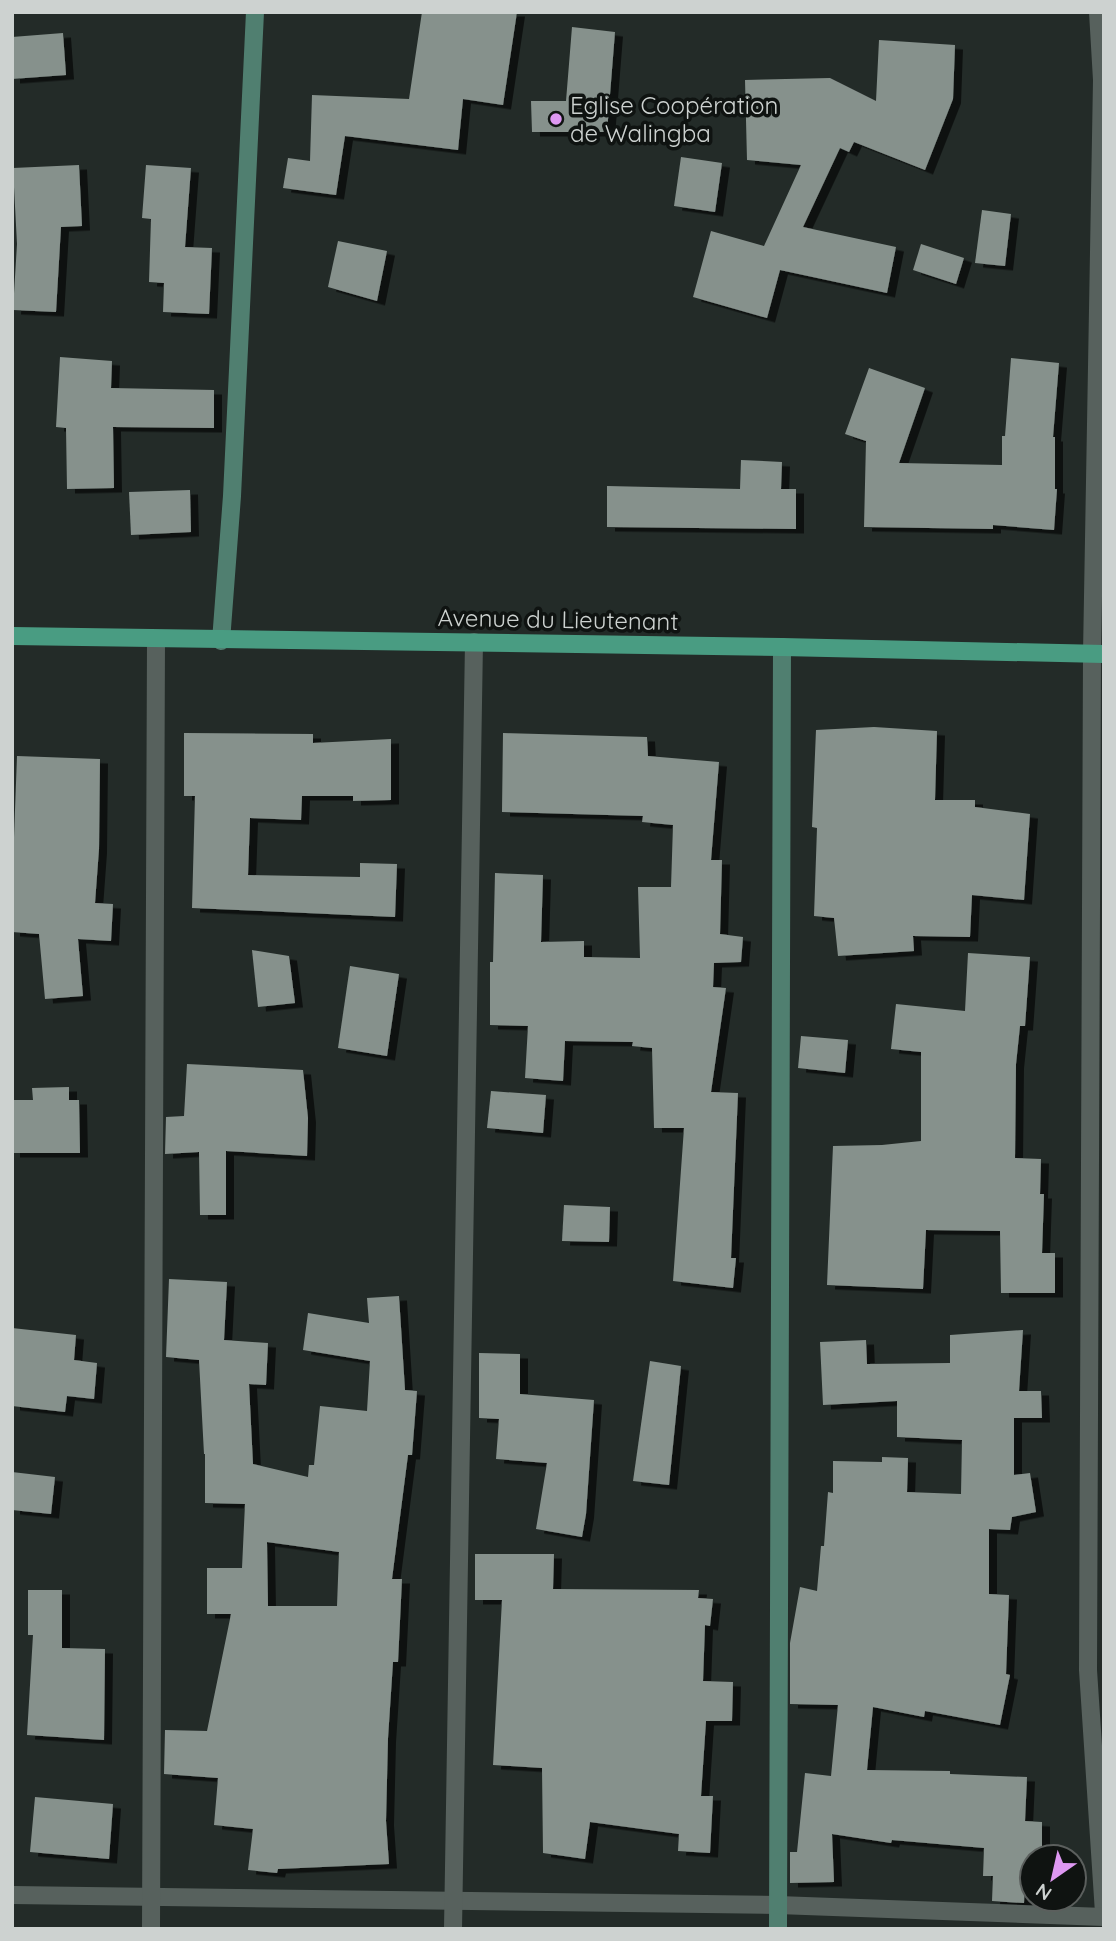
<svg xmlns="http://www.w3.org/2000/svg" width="1116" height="1941" viewBox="0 0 1116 1941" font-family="Quicksand,sans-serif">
<defs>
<filter id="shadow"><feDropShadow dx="8" dy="4.5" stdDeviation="0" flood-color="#0009"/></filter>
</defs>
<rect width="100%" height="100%" fill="#232b28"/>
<g fill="#86918c" fill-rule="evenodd" filter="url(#shadow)">
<path d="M422,12h95l-14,93 -40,-6 -5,51 -113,-14 -9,59 -53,-7 5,-30 22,3 2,-66 97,4z"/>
<path d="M572,27l43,5 -8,100h-75l-1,-31h35z"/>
<path d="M63,33l3,42 -54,4v-42z"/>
<path d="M879,40l76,5 -2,54 -28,71 -71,-28 -5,10 -9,-4 -37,79 93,20 -9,46 -107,-23 -13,48 -74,-21 18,-66 53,15 37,-81 -54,-5 -2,-80 85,-2 46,23z"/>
<path d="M681,157l41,6 -7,49 -41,-6z"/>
<path d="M79,165l3,61 -21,1 -5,85 -43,-2 4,-66 -4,-76z"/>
<path d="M146,165l45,3 -6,79 27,1 -3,66 -46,-2 1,-29 -15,-1 2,-63 -9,-1z"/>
<path d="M982,210l29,4 -6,52 -30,-3z"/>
<path d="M338,241l49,10 -10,50 -49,-14z"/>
<path d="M921,244l43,14 -8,26 -43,-14z"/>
<path d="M60,357l52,4 -1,27 103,2v38l-101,-1 1,61 -47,1 -1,-61 -10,-1z"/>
<path d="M1011,358l48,5 -6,74h2v52h2l-3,41 -61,-5v4l-129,-2 2,-86 -21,-7 24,-66 56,20 -26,75 103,2v-29h3z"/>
<path d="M741,460l41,2 -1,27h15v40l-189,-2v-41l133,3z"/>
<path d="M190,490l1,42 -60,3 -2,-43z"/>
<path d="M874,727l63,4 -2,69h40v7l55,7 -6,86 -52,-5 -2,42 -57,-1 1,15 -76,5 -4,-38 -20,-2 3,-88 -5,-1 4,-97z"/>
<path d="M184,733l129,1v9l78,-4v61l-38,1v-5h-51l-1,24 -51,-2 -2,57 112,2v-14l37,1 -2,53 -203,-9 3,-112h-11z"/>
<path d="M503,733l144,4 1,19 71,6 -8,98h11l-2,74 23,3 -2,25 -27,1 -1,24 13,1 -15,104 27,1 -7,165h5l-3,30 -60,-7 11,-153h-30l-2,-80 -20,-2 1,-4 -68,-1 -2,40 -38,-3 3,-52 -38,-1v-63h3l2,-89 48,2 -2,67 43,-1v16l56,1 -2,-71h33l2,-62 -31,-3 1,-6 -141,-4z"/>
<path d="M17,756l83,3 -1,90 -4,54 18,1 -2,37 -33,-2 5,57 -38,3 -6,-65 -27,-2v-95h2z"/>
<path d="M252,950l37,6 6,47 -37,4z"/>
<path d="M968,953l62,4 -5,69h-5l-4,38 -1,94 26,1 -1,35h4l-2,59h13v40h-54l-1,-62 -74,-1 -3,59 -96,-4 6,-139 49,-1 39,-4v-89l-30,-3 5,-45 69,7z"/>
<path d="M350,966l49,8 -12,82 -49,-8z"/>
<path d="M801,1036l47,4 -3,33 -47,-5z"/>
<path d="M187,1064l116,6 5,48 -1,38 -81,-5v64h-26l-1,-63 -34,2 1,-37 18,-1z"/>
<path d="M69,1087v13h10l1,53h-68v-53h21l-1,-12z"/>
<path d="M491,1091l55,4 -3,38 -56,-5z"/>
<path d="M564,1205l46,2 -1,35 -47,-1z"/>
<path d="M169,1279l58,3 -3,58 44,3 -2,42 -17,-1 4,80 55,13 1,-12h5l6,-59 47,5 3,-50 -67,-11 5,-37 61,10 -2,-25 32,-2 6,94 12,1 -5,64h-4l-16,124h10l-4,83h-5l-5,76 -2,83 3,43 -111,5 -1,4 -29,-3 5,-41 -39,-4 4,-47 -54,-4 1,-44 42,1 24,-117h-24v-46h35l3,-64 -40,-1v-49h-1l-5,-94 -33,-3zM267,1542l72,10 -2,54h-69z"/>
<path d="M12,1328l64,7 -2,25 23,3 -3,36 -27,-3 -2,16 -53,-6z"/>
<path d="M1023,1330l-4,61h22l1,27h-28v57l16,-2 6,39 -24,5 -2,13 -21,-1v65l20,1 -3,79 4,1 -10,50 -75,-14 -1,6 -51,-10 -6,63 83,1v3l77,3 -2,44 17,1v35h-10v20h-7l-1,26 -32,-2 1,-25h-10l1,-28 -92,-8 -1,3 -59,-9 2,48 -44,1v-31h7l8,-79 26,3 7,-71 -48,-1v-61l10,-56 17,4 4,-45h3l4,-54 5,1v-32l49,1v-5l26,1 -1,34 54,2 1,-54 -65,-3v-36l-74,4 -3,-63 46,-2 1,24 83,-1v-28z"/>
<path d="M479,1353l41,1v40l74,6 -8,114 -4,23 -46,-8 11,-66 -51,-4 3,-40 -20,-1z"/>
<path d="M650,1361l31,5 -12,119 -36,-4z"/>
<path d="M12,1472l43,5 -4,37 -39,-4z"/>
<path d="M475,1554h79l-1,35 146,1 -1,8 15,1 -3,27 -5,-1 -2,56 30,1 -1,39h-26l-5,75h12l-3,57 -32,-2 1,-17 -89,-12 -5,37 -42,-6 -1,-85 -49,-3 9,-165h-27z"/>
<path d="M28,1590h34v58l43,1 -1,91 -77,-5 6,-100h-5z"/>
<path d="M35,1797l78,7 -4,55 -79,-7z"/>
</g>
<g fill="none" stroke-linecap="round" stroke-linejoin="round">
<g stroke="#57615d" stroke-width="18">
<path d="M1098,12l4,68 -10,574 -4,1016 16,243"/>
<path d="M12,1895l766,10 326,12"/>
<path d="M151,1929l5,-1289"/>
<path d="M453,1929l21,-1287"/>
</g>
<g stroke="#507f70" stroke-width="18">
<path d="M221,641l11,-145 23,-484"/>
<path d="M778,1929l4,-1282"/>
</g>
<path stroke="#499c82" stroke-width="18" d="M12,636l770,11 322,7"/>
</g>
<circle fill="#de98f2" stroke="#0f1311" stroke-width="2.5" cx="556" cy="119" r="7"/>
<g text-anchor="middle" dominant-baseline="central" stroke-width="7" stroke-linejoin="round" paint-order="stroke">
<g font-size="24" fill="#cdd2d0" stroke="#0f1311" text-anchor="start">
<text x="570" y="105">Eglise Coopération<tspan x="570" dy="28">de Walingba</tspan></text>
</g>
<g font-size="24" fill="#cdd2d0" stroke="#0f1311">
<text transform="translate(558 619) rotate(1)">Avenue du Lieutenant</text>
</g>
</g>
<rect width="1116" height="1941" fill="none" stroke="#cdd2d0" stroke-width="28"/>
<g transform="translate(1053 1878) rotate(214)"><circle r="33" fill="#0f1311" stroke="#5b5f5d" stroke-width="2"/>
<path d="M0-5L12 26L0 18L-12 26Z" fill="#de98f2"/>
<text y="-10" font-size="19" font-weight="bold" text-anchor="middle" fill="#cdd2d0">N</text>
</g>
</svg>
